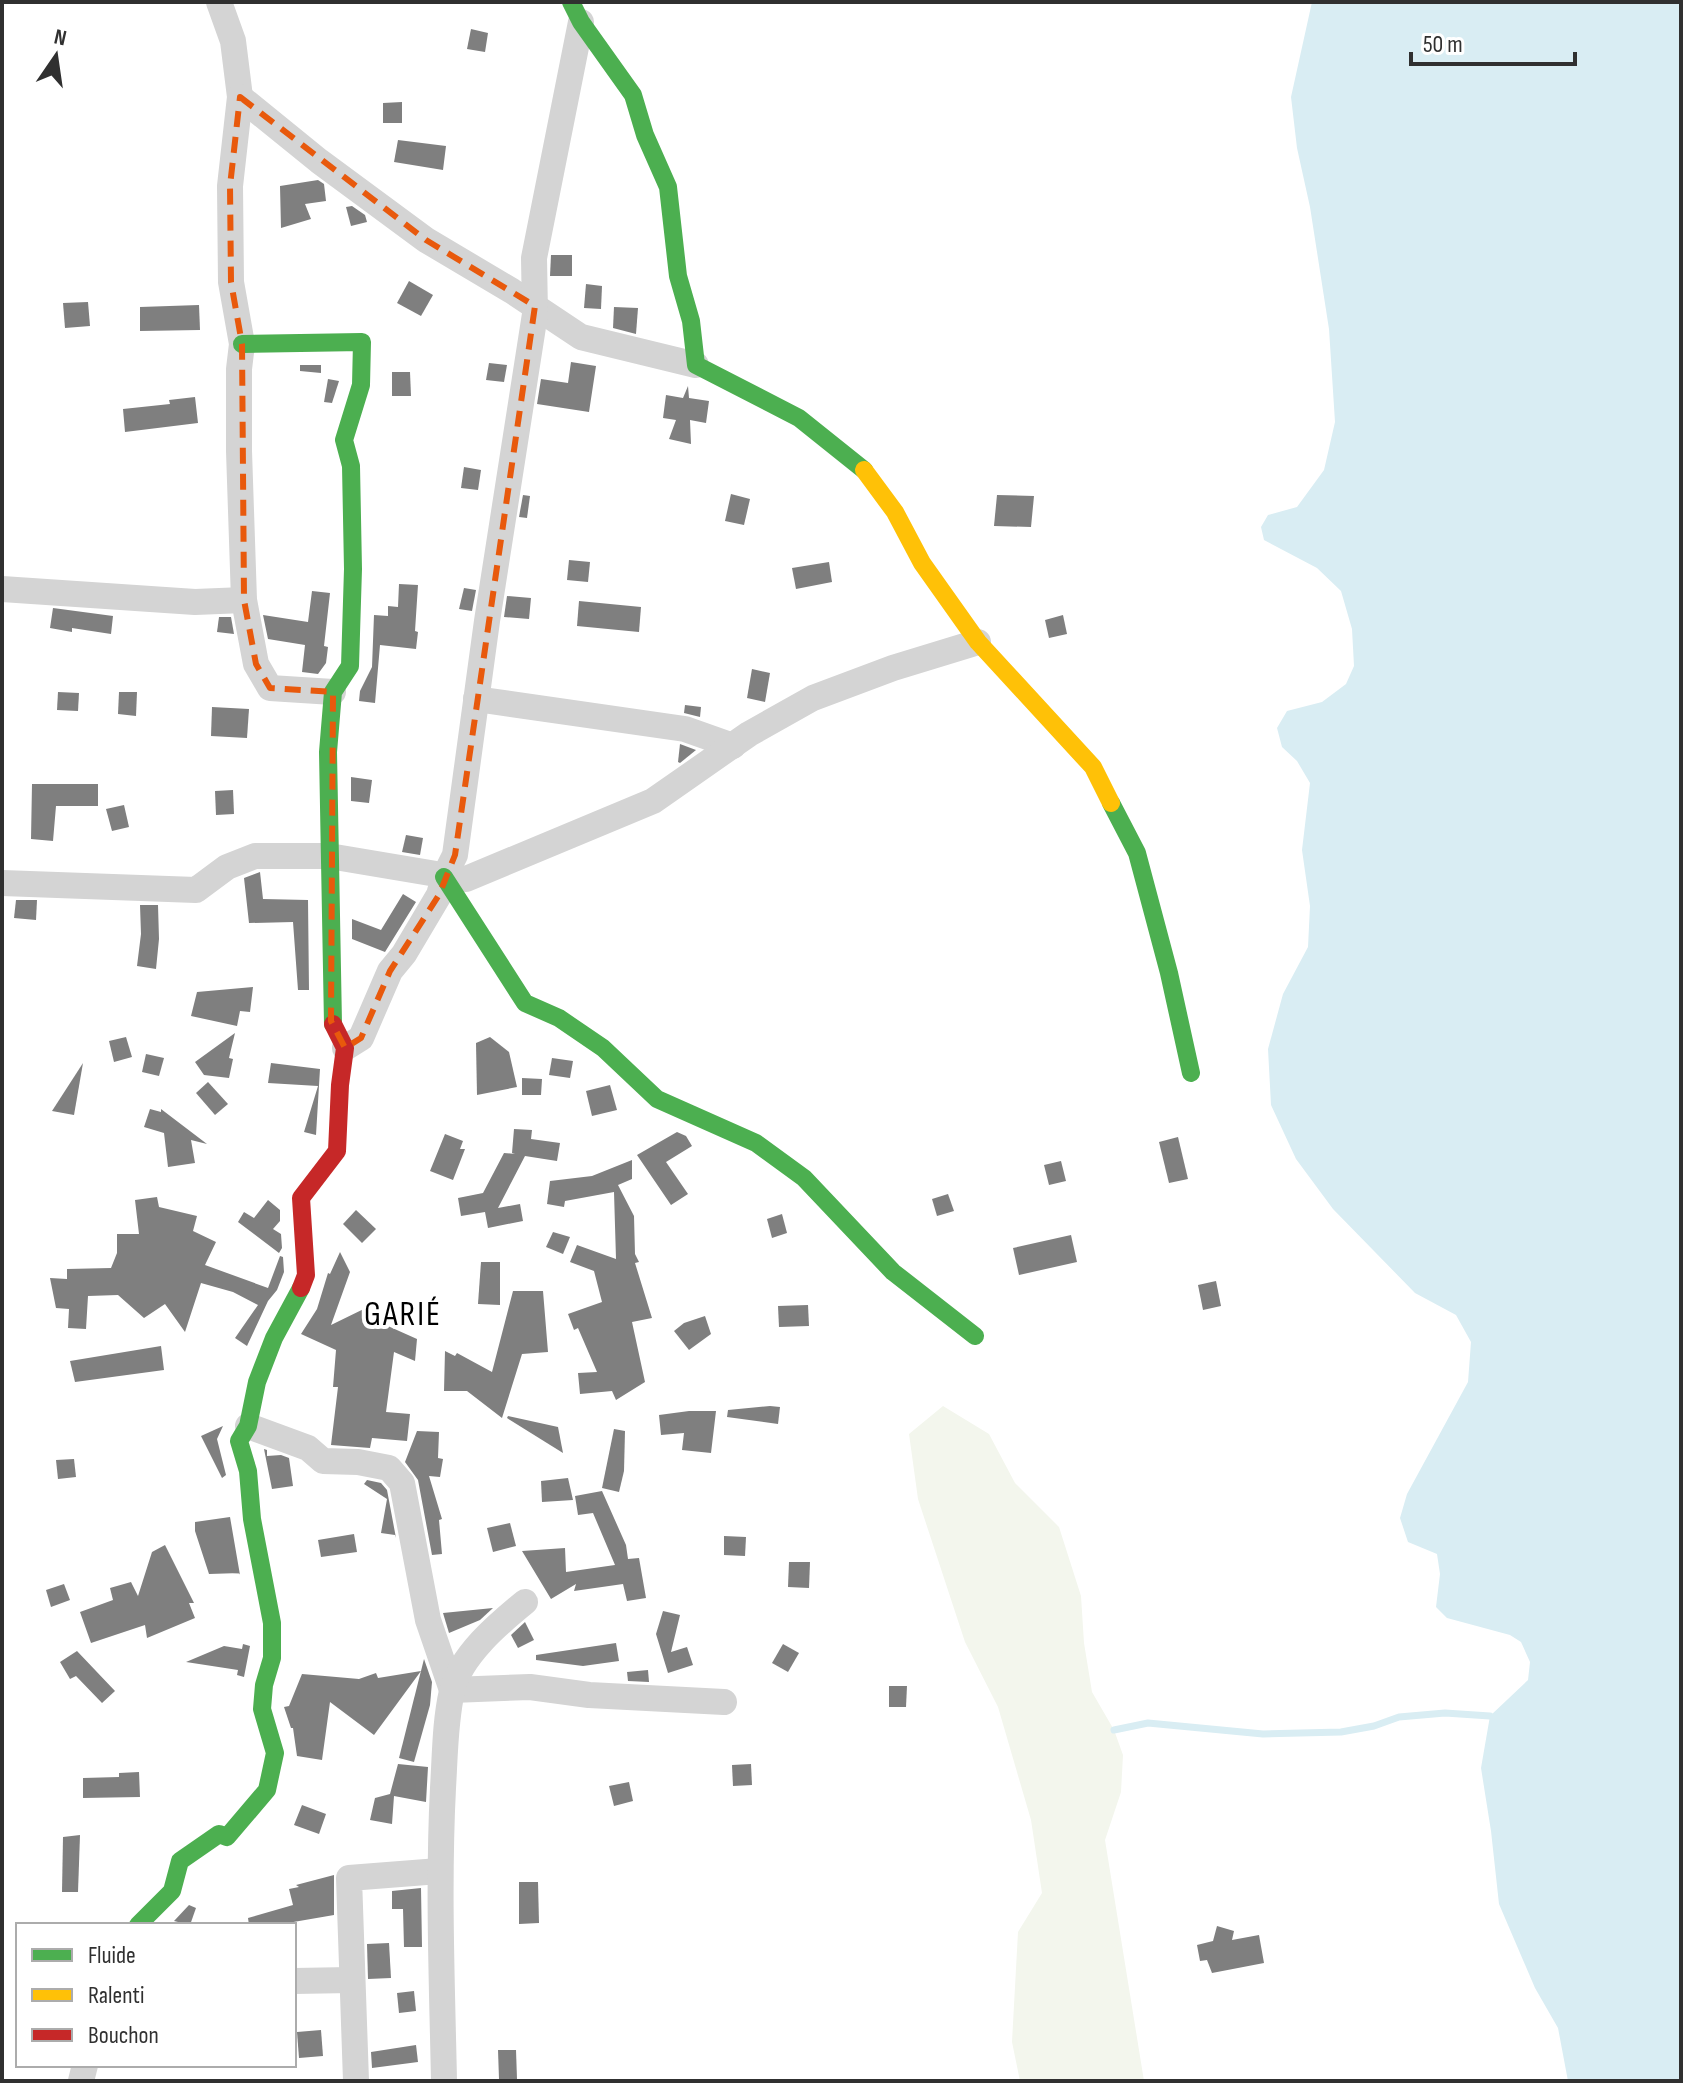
<svg xmlns="http://www.w3.org/2000/svg" width="1683" height="2083" viewBox="0 0 1683 2083" font-family="'Sofia Sans Condensed',sans-serif">
<rect width="100%" height="100%" fill="#fff"/>
<path fill="#f3f6ed" d="M943,1406l46,28 26,49 44,44 22,69 3,47 8,49 22,38 9,25 -2,37 -16,48 39,241h-124l-8,-39 6,-110 24,-39 -11,-73 -33,-113 -33,-65 -47,-143 -9,-65z"/>
<path fill="#d9edf3" d="M1312,2h369v2079h-113l-10,-53 -23,-40 -36,-84 -8,-73 -10,-63 9,-52 38,-36 2,-18 -9,-20 -11,-7 -63,-17 -11,-11 4,-33 -3,-20 -29,-12 -8,-24 7,-24 61,-112 3,-40 -15,-27 -41,-22 -82,-84 -37,-50 -25,-54 -3,-56 15,-55 25,-47 2,-41 -8,-56 8,-67 -13,-22 -15,-14 -5,-19 10,-17 35,-9 24,-18 8,-18 -2,-37 -11,-38 -24,-23 -53,-28 -3,-13 7,-12 29,-8 27,-37 11,-48 -6,-93 -19,-122 -13,-59 -6,-51z"/>
<g fill="none" stroke-linecap="round" stroke-linejoin="round">
<path stroke="#d9edf3" stroke-width="7" d="M1114,1730l34,-7 115,11 78,-2 33,-6 25,-9 46,-4 45,3"/>
</g>
<g fill="#7f7f7f">
<path d="M471,29l17,4 -3,19 -18,-3z"/>
<path d="M402,102v21h-19v-20z"/>
<path d="M398,140l48,6 -3,24 -49,-8z"/>
<path d="M318,180l6,4 2,17 -21,3 6,15 -30,9 -1,-42z"/>
<path d="M352,206l13,9 2,7 -16,4 -5,-19z"/>
<path d="M551,255h21v21h-22z"/>
<path d="M409,281l24,14 -12,21 -24,-13z"/>
<path d="M586,284l16,2 -1,23 -17,-1z"/>
<path d="M88,302l2,24 -25,2 -2,-25z"/>
<path d="M199,305l1,25 -60,1v-24z"/>
<path d="M614,307l24,1 -2,26 -23,-6z"/>
<path d="M571,362l25,4 -7,46 -52,-8 4,-25 27,4z"/>
<path d="M489,363l18,2 -3,17 -18,-2z"/>
<path d="M300,365h21v8l-21,-2z"/>
<path d="M392,372h18l1,24h-19z"/>
<path d="M328,379l11,2 -7,22 -8,-1z"/>
<path d="M688,386l1,12 20,3 -3,22 -16,-3 1,24 -22,-5 7,-19 -13,-2 3,-23 17,3z"/>
<path d="M195,397l3,26 -73,9 -2,-23 47,-5 -1,-4z"/>
<path d="M464,467l17,3 -3,20 -17,-2z"/>
<path d="M731,494l19,5 -6,26 -19,-4z"/>
<path d="M523,495l7,1 -3,22 -8,-1z"/>
<path d="M997,495l37,1 -3,31 -37,-1z"/>
<path d="M569,560l21,2 -2,20 -21,-2z"/>
<path d="M829,562l3,20 -36,7 -4,-21z"/>
<path d="M399,584l19,1 -3,46 3,1 -2,17 -36,-4 -5,58 -16,-2 1,-10 12,-24 2,-52 14,1v-10l10,1z"/>
<path d="M464,588l12,2 -4,21 -13,-2z"/>
<path d="M312,591l18,2 -6,53 4,1 -2,16 -8,11 -16,-2 3,-27 -37,-6 -5,-24 45,7z"/>
<path d="M507,596l24,2 -2,21 -25,-2z"/>
<path d="M579,601l62,6 -2,25 -62,-6z"/>
<path d="M53,608l60,8 -2,18 -39,-6v4l-22,-4z"/>
<path d="M1063,615l4,19 -18,4 -4,-18z"/>
<path d="M219,617h12l3,17 -17,-2z"/>
<path d="M752,669l18,4 -5,29 -18,-4z"/>
<path d="M58,692l21,1 -1,18 -21,-1z"/>
<path d="M119,692h18l-1,24 -18,-2z"/>
<path d="M685,705l16,2 -1,10 -16,-4z"/>
<path d="M212,707l37,2 -2,29 -36,-2z"/>
<path d="M680,744l16,6 -16,13 -2,-1z"/>
<path d="M351,777l21,3 -3,23 -18,-2z"/>
<path d="M32,784h66v22h-42l-3,35 -22,-2z"/>
<path d="M233,790l1,24 -18,1 -1,-24z"/>
<path d="M124,805l5,22 -17,4 -6,-22z"/>
<path d="M406,835l17,3 -3,17 -18,-3z"/>
<path d="M260,872l3,27 45,1 1,90h-11l-5,-68 -44,1 -5,-45z"/>
<path d="M403,894l13,8 -31,50 -33,-13v-20l29,11z"/>
<path d="M16,900h21l-1,20 -22,-2z"/>
<path d="M140,905h18l1,34 -3,30 -19,-3 4,-32z"/>
<path d="M253,987l-3,25 -10,-1 -3,15 -46,-10 6,-24z"/>
<path d="M235,1033l-6,25 4,1 -4,19 -25,-3 -9,-13z"/>
<path d="M126,1037l6,20 -18,5 -5,-21z"/>
<path d="M490,1037l19,15 8,35 -40,8 -1,-52z"/>
<path d="M146,1054l18,4 -5,18 -17,-4z"/>
<path d="M552,1058l21,3 -3,17 -21,-3z"/>
<path d="M83,1063l-9,52 -22,-4z"/>
<path d="M271,1063l49,6 -4,66 -12,-3 14,-46 -50,-3z"/>
<path d="M522,1078l20,1 -1,16h-19z"/>
<path d="M208,1082l20,22 -13,11 -19,-22z"/>
<path d="M610,1085l7,25 -25,6 -6,-25z"/>
<path d="M150,1109l11,3v-3l46,35 -16,-4 4,23 -27,4 -4,-34 -20,-6z"/>
<path d="M514,1129l18,1 -1,9 29,4 -3,18 -32,-5 -27,52 22,-4 3,17 -35,7 -3,-16 -24,4 -3,-18 25,-5 21,-40 11,1 -3,-1z"/>
<path d="M677,1132l9,4 6,10 -26,16 22,32 -17,11 -34,-50z"/>
<path d="M445,1134l18,7 -3,8h5l-12,31 -23,-9z"/>
<path d="M1178,1137l10,42 -19,4 -10,-41z"/>
<path d="M632,1160v19l-14,6 16,31 1,38 4,8 -4,1 17,55 -20,4 13,60 -29,18 -4,-9 -32,3 -2,-21 19,-1 -19,-44 -4,2 -6,-16 34,-12 -8,-31 -24,-9 7,-17 39,14 -2,-67 -49,9 -1,6 -17,-3 3,-23 42,-5z"/>
<path d="M1061,1161l5,20 -17,4 -5,-20z"/>
<path d="M948,1194l6,17 -17,5 -5,-17z"/>
<path d="M157,1197l2,10 38,9 -4,15 23,11 -11,23 63,23 12,-32 3,1 1,15 -7,18 -9,11 -21,45 -12,-8 23,-33 -25,-13 -32,-9 -16,49 -20,-28 -21,14 -26,-23 -30,1 -2,33 -18,-1 1,-19 -13,-1 -6,-30 17,1v-10l44,-1 6,-15v-19h22l-4,-34z"/>
<path d="M268,1200l12,10v11l-7,8 8,5 1,14 -3,5 -41,-31 6,-10 10,6z"/>
<path d="M356,1210l20,19 -14,14 -19,-19z"/>
<path d="M782,1214l5,19 -15,5 -5,-19z"/>
<path d="M553,1232l17,5 -7,17 -17,-7z"/>
<path d="M1071,1235l6,27 -58,13 -6,-27z"/>
<path d="M340,1252l10,20 -19,53 45,-22 -6,15 47,21 -2,22 -21,-9 -8,60 24,2 -3,27 -35,-3 -2,10 -39,-3 7,-58h-5l3,-37 -35,-16 16,-25 11,-36 2,1z"/>
<path d="M481,1262h19v43l-22,-1z"/>
<path d="M1216,1281l5,25 -18,4 -5,-25z"/>
<path d="M513,1291h30l5,61 -26,2 -20,64 -35,-27h-23l1,-40 10,5 2,-3 35,19z"/>
<path d="M808,1305l1,21 -30,1 -1,-21z"/>
<path d="M705,1316l6,18 -22,16 -15,-19 10,-8z"/>
<path d="M161,1346l3,24 -89,12 -5,-21z"/>
<path d="M770,1406l10,1 -2,17 -51,-7 1,-7z"/>
<path d="M689,1411h27l-5,42 -29,-3 2,-17 -23,2 -2,-20z"/>
<path d="M508,1416l50,11 5,26 -56,-35z"/>
<path d="M223,1426l-6,13 9,36 -4,3 -21,-42z"/>
<path d="M614,1429l11,2 -1,40 -5,21 -17,-4z"/>
<path d="M417,1431l22,1 -1,26 5,1 -3,18 -11,-1 13,43 -3,1 3,34 -10,1 -14,-75 -13,-18z"/>
<path d="M264,1449l3,1v6l14,-1 8,3 4,28 -21,3z"/>
<path d="M74,1459l2,18 -18,2 -2,-19z"/>
<path d="M568,1478l5,22 -31,2 -1,-21z"/>
<path d="M367,1480l14,3 6,7 9,48 -1,-3 -14,-2 6,-34 -23,-15z"/>
<path d="M602,1491l24,54 2,14 11,-1 7,40 -19,3 -4,-17 -49,7 2,-7 -25,15 -29,-48 43,-3 1,24 49,-7 -22,-52 -15,2 -3,-19z"/>
<path d="M230,1517l10,58v-2l-31,1 -14,-43v-9z"/>
<path d="M510,1523l6,23 -23,6 -6,-24z"/>
<path d="M354,1534l3,18 -36,5 -3,-17z"/>
<path d="M724,1536l22,1 -1,19 -21,-1z"/>
<path d="M165,1545l29,58h-5l6,15 -48,20 -2,-13 -54,18 -11,-31 33,-12 -3,-12 21,-6 7,14 14,-44z"/>
<path d="M789,1562h21l-1,26 -21,-1z"/>
<path d="M64,1584l6,16 -19,7 -5,-17z"/>
<path d="M493,1608l-13,12 -31,13 -6,-20z"/>
<path d="M663,1611l17,4 -9,37 16,-5 6,18 -25,8 -12,-39z"/>
<path d="M525,1622l9,18 -16,8 -7,-13z"/>
<path d="M616,1643l3,18 -36,5 -47,-6v-5z"/>
<path d="M243,1644l7,2 -6,31 -7,-2 1,-5 -52,-8 38,-16 18,3z"/>
<path d="M783,1644l16,9 -11,19 -16,-9z"/>
<path d="M77,1651l38,40 -13,12 -26,-27 -6,3 -10,-17z"/>
<path d="M424,1659l8,23 -2,23 -16,57 -15,-4z"/>
<path d="M648,1670l1,12 -21,-1 -1,-9z"/>
<path d="M421,1671l-47,64 -44,-33 -8,58 -25,-4 -4,-28h-2l-7,-21 5,-1 13,-32 57,5 17,-6 2,5z"/>
<path d="M889,1686h18l-1,21h-17z"/>
<path d="M398,1764l30,3 -2,35 -32,-6 -2,28 -22,-4 5,-22 15,-4z"/>
<path d="M751,1764l1,21 -19,1 -1,-21z"/>
<path d="M139,1772l1,25 -57,1v-20l36,-1v-4z"/>
<path d="M629,1782l4,19 -19,5 -5,-20z"/>
<path d="M302,1805l24,9 -7,20 -25,-9z"/>
<path d="M80,1835l-2,57h-16l1,-55z"/>
<path d="M334,1875v40l-58,10h-27l-1,-7 45,-13 -4,-16 10,-2 -3,-2z"/>
<path d="M519,1882h19l1,41 -20,1z"/>
<path d="M421,1888l1,59h-18l-1,-38h-11v-18z"/>
<path d="M189,1905l7,3 -6,17 -16,-4z"/>
<path d="M1217,1926l17,5 -2,9 27,-5 5,28 -52,10 -5,-13 -7,1 -3,-16 16,-4z"/>
<path d="M389,1943l2,35 -23,1 -1,-35z"/>
<path d="M414,1991l2,20 -17,2 -2,-20z"/>
<path d="M321,2030l2,26 -24,2 -2,-26z"/>
<path d="M416,2045l2,17 -46,6 -1,-16z"/>
<path d="M498,2050h18l1,29h-18z"/>
</g>
<g fill="none" stroke-linecap="round" stroke-linejoin="round">
<g stroke="#d4d4d4" stroke-width="26">
<path d="M219,2l14,39 7,56 -10,89 1,96 11,62 -3,25v82l5,149 12,64 14,24 63,4"/>
<path d="M240,97l79,64 107,79 86,51 69,46 115,28"/>
<path d="M2,589l193,13 49,-2"/>
<path d="M476,699l209,30 48,17"/>
<path d="M2,883l194,7 31,-23 28,-11h74l137,23 187,-78 96,-67 64,-36 80,-30 85,-26"/>
<path d="M345,1048l16,-10 29,-67 14,-17 35,-59 5,-18 11,-22 32,-234 48,-307 -1,-56 47,-236"/>
<path d="M248,1426l60,22 15,13 35,1 31,6 13,15 26,137 24,70 78,-3 59,8 135,7"/>
<path d="M294,1981l57,-1"/>
<path d="M81,2081l4,-16"/>
<path d="M356,2081l-7,-203 90,-7"/>
<path d="M444,2081c-2,-98 -6,-195 -1,-293 2,-32 2,-67 9,-97 8,-35 46,-67 73,-89"/>
</g>
<g stroke="#4caf50" stroke-width="18">
<path d="M571,2l10,20 52,73 12,40 23,52 10,89 13,45 5,44 103,53 65,52"/>
<path d="M242,344l120,-2 -1,43 -17,55 7,26 2,103 -3,97 -17,26 -5,60 5,272"/>
<path d="M1111,803l26,50 32,120 22,100"/>
<path d="M444,877l81,126 34,15 44,30 54,51 99,44 48,35 89,94 82,64"/>
<path d="M138,1925l34,-34 8,-30 39,-27 8,3 40,-47 8,-37 -13,-44 2,-24 8,-27v-35l-20,-104 -4,-48 -9,-30 9,-15 9,-44 17,-44 27,-50"/>
</g>
<path stroke="#ffc107" stroke-width="18" d="M864,470l31,42 27,51 56,79 115,125 18,36"/>
<path stroke="#c62828" stroke-width="18" d="M301,1288l5,-13 -5,-77 36,-47 3,-66 5,-37 -12,-24"/>
</g>
<path fill="none" stroke="#e8590c" stroke-width="6" stroke-dasharray="16 10" stroke-linejoin="round" d="M240,97l186,143 109,66 -80,549 -16,40 -49,76 -29,67 -16,10 -14,-27 2,-329 -63,-4 -14,-24 -12,-64 -2,-256 -11,-62 -1,-96z"/>
<g text-anchor="middle" dominant-baseline="central" stroke-width="8" stroke-linejoin="round" paint-order="stroke">
<g font-size="34" letter-spacing="2" fill="#000" stroke="#fff">
<text x="403" y="1314">GARIÉ</text>
</g>
</g>
<rect width="1683" height="2083" fill="none" stroke="#303030" stroke-width="8"/>
<rect x="16" y="1923" width="280" height="144" fill="#ffffff" stroke="#acacac" stroke-width="2"/>
<rect x="32" y="1949" width="40" height="12" fill="#4caf50" stroke="#acacac" stroke-width="2"/>
<text x="88" y="1963" font-size="24" fill="#303030">Fluide</text>
<rect x="32" y="1989" width="40" height="12" fill="#ffc107" stroke="#acacac" stroke-width="2"/>
<text x="88" y="2003" font-size="24" fill="#303030">Ralenti</text>
<rect x="32" y="2029" width="40" height="12" fill="#c62828" stroke="#acacac" stroke-width="2"/>
<text x="88" y="2043" font-size="24" fill="#303030">Bouchon</text>
<g transform="translate(56 56) rotate(13)" stroke="#ffffff" stroke-width="6" paint-order="stroke">
<path d="M0-6L14 30L0 20L-14 30Z" fill="#303030"/>
<text y="-12" font-size="22" font-weight="bold" text-anchor="middle" fill="#303030">N</text>
</g>
<path d="M1411 52v12h164v-12" fill="none" stroke="#303030" stroke-width="4"/>
<text x="1423" y="52" font-size="24" fill="#303030" stroke="#ffffff" stroke-width="6" paint-order="stroke">50 m</text>
</svg>
